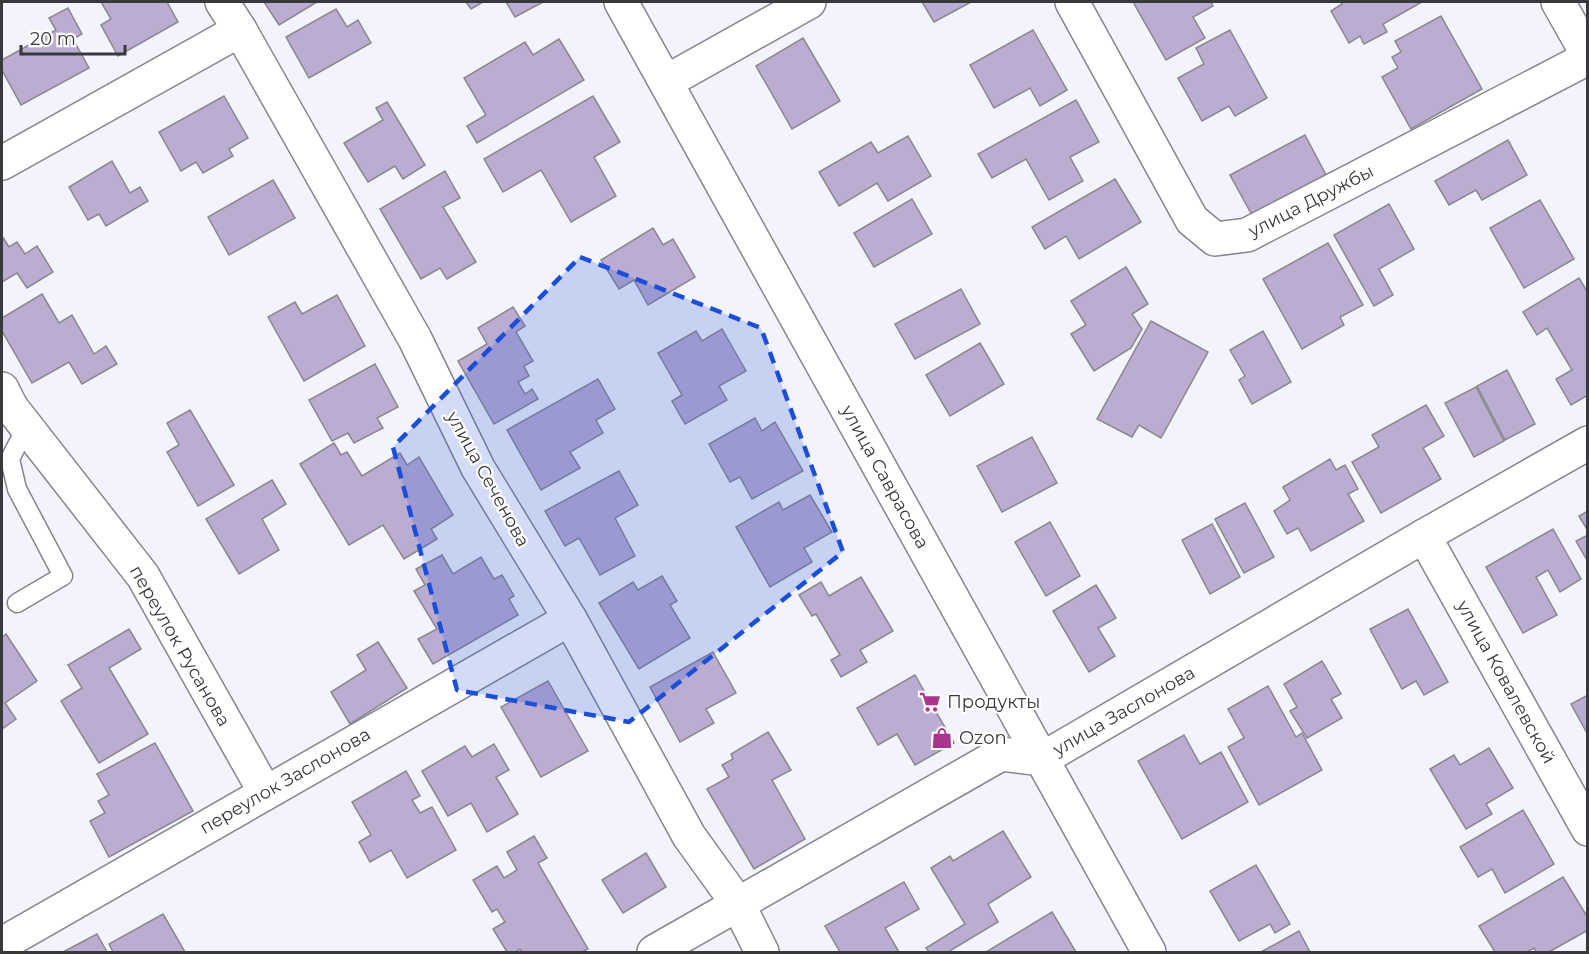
<svg xmlns="http://www.w3.org/2000/svg" width="1589" height="954" viewBox="0 0 1589 954" font-family="Montserrat,sans-serif">
<rect width="100%" height="100%" fill="#f2f3fb"/>
<g fill="#bbacd1" stroke="#8a878e" stroke-width="1.5">
<path d="M101,2h66l11,20 -60,34 -17,-31 10,-6z"/>
<path d="M264,2h53l-38,23z"/>
<path d="M466,2h17l-12,7z"/>
<path d="M506,2h37l-28,15z"/>
<path d="M922,2h49l-37,20z"/>
<path d="M1133,2h78l2,4 -20,11 12,21 -39,22z"/>
<path d="M1341,2h81l-39,22 4,8 -23,12 -4,-8 -11,7 -18,-32 11,-7z"/>
<path d="M68,8l14,26 -9,5 16,29 -68,37 -19,-35v-10l54,-30 -7,-12z"/>
<path d="M336,9l11,18 11,-7 13,23 -62,35 -23,-41z"/>
<path d="M1441,16l41,73 -71,40 -29,-52 16,-9 -6,-11 9,-5 -6,-11z"/>
<path d="M1033,30l34,60 -27,16 -10,-18 -36,20 -24,-43z"/>
<path d="M1230,30l37,68 -32,18 -6,-10 -27,15 -24,-43 26,-14 -8,-16z"/>
<path d="M803,38l37,63 -48,28 -36,-63z"/>
<path d="M559,39l25,41 -107,63 -10,-17 19,-11 -22,-37 61,-36 8,13z"/>
<path d="M224,96l24,42 -19,11 4,7 -30,17 -7,-11 -15,9 -22,-39z"/>
<path d="M593,96l27,46 -26,15 22,39 -45,26 -30,-52 -38,22 -19,-33z"/>
<path d="M1076,100l23,42 -29,15 13,24 -34,19 -23,-41 -34,19 -14,-24z"/>
<path d="M387,102l38,63 -22,14 -8,-13 -27,16 -24,-39 39,-23 -7,-12z"/>
<path d="M1305,135l21,40 -74,40 -22,-40z"/>
<path d="M908,136l23,40 -43,25 -11,-18 -38,23 -20,-34 52,-30 7,11z"/>
<path d="M1508,140l19,35 -45,25 -6,-10 -27,15 -14,-24z"/>
<path d="M112,161l18,32 10,-6 8,14 -42,25 -7,-12 -11,6 -19,-33z"/>
<path d="M445,171l15,27 -17,9 33,55 -29,17 -7,-11 -19,11 -41,-70z"/>
<path d="M1115,179l26,43 -62,37 -13,-23 -21,13 -13,-22z"/>
<path d="M273,180l22,38 -66,37 -21,-38z"/>
<path d="M912,199l20,35 -58,33 -20,-34z"/>
<path d="M1540,200l34,59 -50,29 -34,-60z"/>
<path d="M1389,204l25,45 -35,20 14,26 -19,11 -40,-71z"/>
<path d="M653,228l10,17 10,-6 22,38 -47,28 -14,-25 -15,9 -18,-29z"/>
<path d="M2,236l7,11 8,-5 8,12 12,-8 16,26 -26,16 -10,-15 -15,9z"/>
<path d="M1328,243l35,62 -23,12 4,8 -42,24 -39,-70z"/>
<path d="M1126,267l22,37 -16,10 10,15 -11,19 -37,23 -23,-37 15,-9 -15,-24z"/>
<path d="M1579,278l9,15v102l-17,10 -15,-26 16,-9 -25,-42 -10,7 -14,-23z"/>
<path d="M961,289l19,35 -65,35 -20,-35z"/>
<path d="M42,294l17,29 13,-8 22,39 12,-8 11,18 -35,20 -13,-22 -37,21 -30,-52v-13z"/>
<path d="M337,295l28,51 -61,35 -36,-64 27,-15 7,12z"/>
<path d="M513,307l12,19 -9,6 17,29 -9,5 5,10 -11,6 7,12 7,-5 6,10 -44,25 -36,-63 29,-17 -9,-16z"/>
<path d="M1151,321l57,31 -47,86 -22,-13 -7,12 -35,-18z"/>
<path d="M722,329l24,42 -27,15 8,14 -42,24 -13,-23 10,-6 -24,-42 38,-22 6,10z"/>
<path d="M1263,331l28,51 -39,22 -13,-24 6,-4 -15,-26z"/>
<path d="M980,343l24,41 -54,32 -24,-41z"/>
<path d="M375,364l23,43 -21,11 6,10 -29,15 -6,-10 -16,8 -23,-41z"/>
<path d="M1507,370l28,54 -30,16 -28,-54z"/>
<path d="M598,379l17,30 -19,11 7,13 -33,19 10,16 -39,22 -34,-60z"/>
<path d="M1476,387l28,54 -30,16 -29,-54z"/>
<path d="M1426,405l18,31 -21,12 18,31 -60,34 -29,-51 27,-15 -7,-12z"/>
<path d="M190,410l44,75 -36,21 -31,-54 12,-7 -12,-22z"/>
<path d="M755,418l7,13 13,-9 28,49 -51,28 -12,-22 -10,5 -21,-38z"/>
<path d="M1032,437l25,46 -55,29 -25,-46z"/>
<path d="M334,443l7,12 6,-3 15,24 38,-23 7,12 12,-8 34,58 -22,14 6,10 -33,20 -21,-34 -34,20 -49,-81z"/>
<path d="M1330,459l6,11 9,-5 13,24 -10,5 16,27 -53,30 -13,-23 -11,6 -13,-23 16,-11 -7,-13z"/>
<path d="M619,471l19,34 -23,13 20,38 -35,19 -21,-37 -14,8 -20,-35z"/>
<path d="M272,480l14,24 -24,15 17,31 -40,24 -33,-55z"/>
<path d="M810,495l22,37 -28,16 8,14 -42,25 -34,-60 43,-25 4,8z"/>
<path d="M1245,503l29,54 -30,16 -29,-54z"/>
<path d="M1588,511v20l-9,-15z"/>
<path d="M1050,522l30,54 -34,20 -31,-54z"/>
<path d="M1212,524l28,53 -30,17 -28,-54z"/>
<path d="M1553,529l28,50 -21,13 -12,-22 -12,7 21,38 -34,18 -37,-66z"/>
<path d="M1588,535v27l-12,-21z"/>
<path d="M442,555l11,19 28,-17 13,22 8,-4 12,21 -5,3 9,16 -85,49 -15,-25 19,-10 -23,-38 11,-6 -9,-16z"/>
<path d="M662,576l15,25 -7,4 20,33 -51,31 -40,-66 34,-21 5,8z"/>
<path d="M861,577l32,54 -33,19 7,12 -26,15 -10,-17 9,-5 -24,-41 -4,2 -13,-21 22,-13 8,14z"/>
<path d="M1096,585l20,33 -18,10 17,28 -26,16 -36,-61z"/>
<path d="M1408,609l40,73 -24,13 -8,-14 -14,8 -32,-60z"/>
<path d="M129,629l12,20 -32,19 39,66 -49,29 -38,-62 21,-13 -14,-23z"/>
<path d="M6,634l31,47 -32,22 11,16 -14,10v-92z"/>
<path d="M378,642l29,46 -57,36 -19,-32 35,-22 -9,-15z"/>
<path d="M713,652l23,41 -30,16 8,14 -34,19 -30,-55z"/>
<path d="M1322,661l19,33 -10,5 11,19 -35,20 -17,-27 7,-4 -13,-23z"/>
<path d="M915,675l39,68 -39,22 -18,-31 -19,11 -21,-37z"/>
<path d="M548,681l40,70 -47,26 -40,-70z"/>
<path d="M1268,686l28,51 6,-4 20,37 -63,35 -31,-58 16,-9 -16,-29z"/>
<path d="M1588,695v40l-17,-31z"/>
<path d="M768,732l23,38 -19,10 33,59 -51,30 -47,-80 22,-12 -7,-12 11,-6 -2,-5z"/>
<path d="M1184,735l16,29 21,-12 27,50 -66,37 -44,-78z"/>
<path d="M155,743l38,68 -84,46 -19,-36 15,-8 -7,-12 11,-6 -12,-21z"/>
<path d="M494,744l15,26 -13,7 22,37 -31,18 -16,-29 -23,13 -26,-45 43,-25 7,11z"/>
<path d="M1489,748l24,40 -27,16 6,10 -26,15 -36,-60 24,-14 6,10z"/>
<path d="M406,771l14,25 -8,4 8,13 12,-6 24,43 -49,28 -16,-28 -21,12 -11,-20 12,-7 -19,-33z"/>
<path d="M1523,810l31,54 -49,29 -13,-24 -14,8 -18,-30z"/>
<path d="M1003,831l28,46 -43,27 10,18 -50,30h-19l-3,-4 39,-24 -34,-56 19,-12 3,5z"/>
<path d="M534,836l13,22 -9,5 50,86 -6,3h-60l-2,-3 -5,3h-8l-14,-23 12,-7 -8,-13 -5,3 -19,-32 24,-14 7,12 13,-8 -10,-18z"/>
<path d="M646,853l20,34 -43,26 -21,-33z"/>
<path d="M1256,865l34,59 -15,9 -5,-9 -31,17 -29,-50z"/>
<path d="M1563,877l25,41v12l-39,22h-13l-2,-4 -7,4h-32l-16,-26z"/>
<path d="M904,882l15,27 -34,19 14,24h-59l-15,-26z"/>
<path d="M1052,912l24,40h-90z"/>
<path d="M163,914l22,38h-72l-4,-8z"/>
<path d="M1299,931l11,21h-49z"/>
<path d="M97,934l10,18h-44z"/>
</g>
<g fill="none" stroke-linecap="round" stroke-linejoin="round">
<defs>
<path id="lane" d="M17,603l46,-27 -46,-87 -7,-30 17,-33"/>
<g id="street">
<path d="M222,2l18,28 175,309 63,129 92,151 119,217 49,68 24,48"/>
<path d="M1072,2l120,218 23,19 32,-4 341,-177"/>
<path d="M1558,2l30,53"/>
<path d="M666,82l143,-80"/>
<path d="M2,163l238,-133"/>
<path d="M2,389l9,18 132,169 122,216"/>
<path d="M1424,536l164,293"/>
<path d="M2,944l568,-325"/>
<path d="M654,952l347,-198 41,5 382,-223 164,-93"/>
</g>
<path id="secondary" d="M621,2l528,950"/>
</defs>
<use href="#lane" stroke="#85868d" stroke-width="21"/>
<use href="#street" stroke="#85868d" stroke-width="36"/>
<use href="#secondary" stroke="#85868d" stroke-width="36"/>
<use href="#lane" stroke="#fff" stroke-width="18"/>
<use href="#street" stroke="#fff" stroke-width="33"/>
<use href="#secondary" stroke="#fff" stroke-width="33"/>
</g>
<path fill="#1d4ed8" fill-opacity="0.2" stroke="#1d4ed8" stroke-width="4.5" stroke-dasharray="12 8" stroke-linejoin="round" d="M580,257l181,71 82,224 -214,170 -172,-32 -64,-243z"/>
<defs>
<symbol id="supermarket-bare" viewBox="-9 -9 18 18"><path d="M-6-5.5h2.5l.6 2H6L4.5 2H-2.5L-4.4-4H-6ZM-1.5 3.2a1.3 1.3 0 1 0 .1 0ZM3 3.2a1.3 1.3 0 1 0 .1 0Z" fill="#a9358f" stroke="#fff" stroke-width="2.5" paint-order="stroke"/></symbol>
<symbol id="shop-bare" viewBox="-9 -9 18 18"><path d="M-5-2.5h2.3a2.7 3.5 0 0 1 5.4 0H5L5.5 6h-11ZM-1.5-2.5h3a1.5 2.3 0 0 0-3 0Z" fill="#a9358f" stroke="#fff" stroke-width="2.5" paint-order="stroke"/></symbol>
</defs>
<g fill-rule="evenodd">
<use href="#supermarket-bare" x="915" y="687" width="30" height="30"/>
<use href="#shop-bare" x="927" y="723" width="30" height="30"/>
</g>
<g text-anchor="middle" dominant-baseline="central" stroke-width="4.5" stroke-linejoin="round" paint-order="stroke">
<g font-size="18" fill="#38393c" stroke="#fff">
<text transform="translate(1311 201) rotate(-27)">улица Дружбы</text>
<text transform="translate(885 477) rotate(61)">улица Саврасова</text>
<text transform="translate(488 479) rotate(61)">улица Сеченова</text>
<text transform="translate(180 646) rotate(60)">переулок Русанова</text>
<text transform="translate(1506 682) rotate(61)">улица Ковалевской</text>
<text transform="translate(1124 711) rotate(-30)">улица Заслонова</text>
<text transform="translate(285 781) rotate(-30)">переулок Заслонова</text>
</g>
<g font-size="18" fill="#38393c" stroke="#fff" text-anchor="start">
<text x="947" y="702">Продукты</text>
<text x="959" y="738">Ozon</text>
</g>
</g>
<rect width="1589" height="954" fill="none" stroke="#38393c" stroke-width="6"/>
<path d="M21 45v9h104v-9" fill="none" stroke="#38393c" stroke-width="3"/>
<text x="30" y="45" font-size="18" fill="#38393c" stroke="#ffffff" stroke-width="4.5" paint-order="stroke">20 m</text>
</svg>
